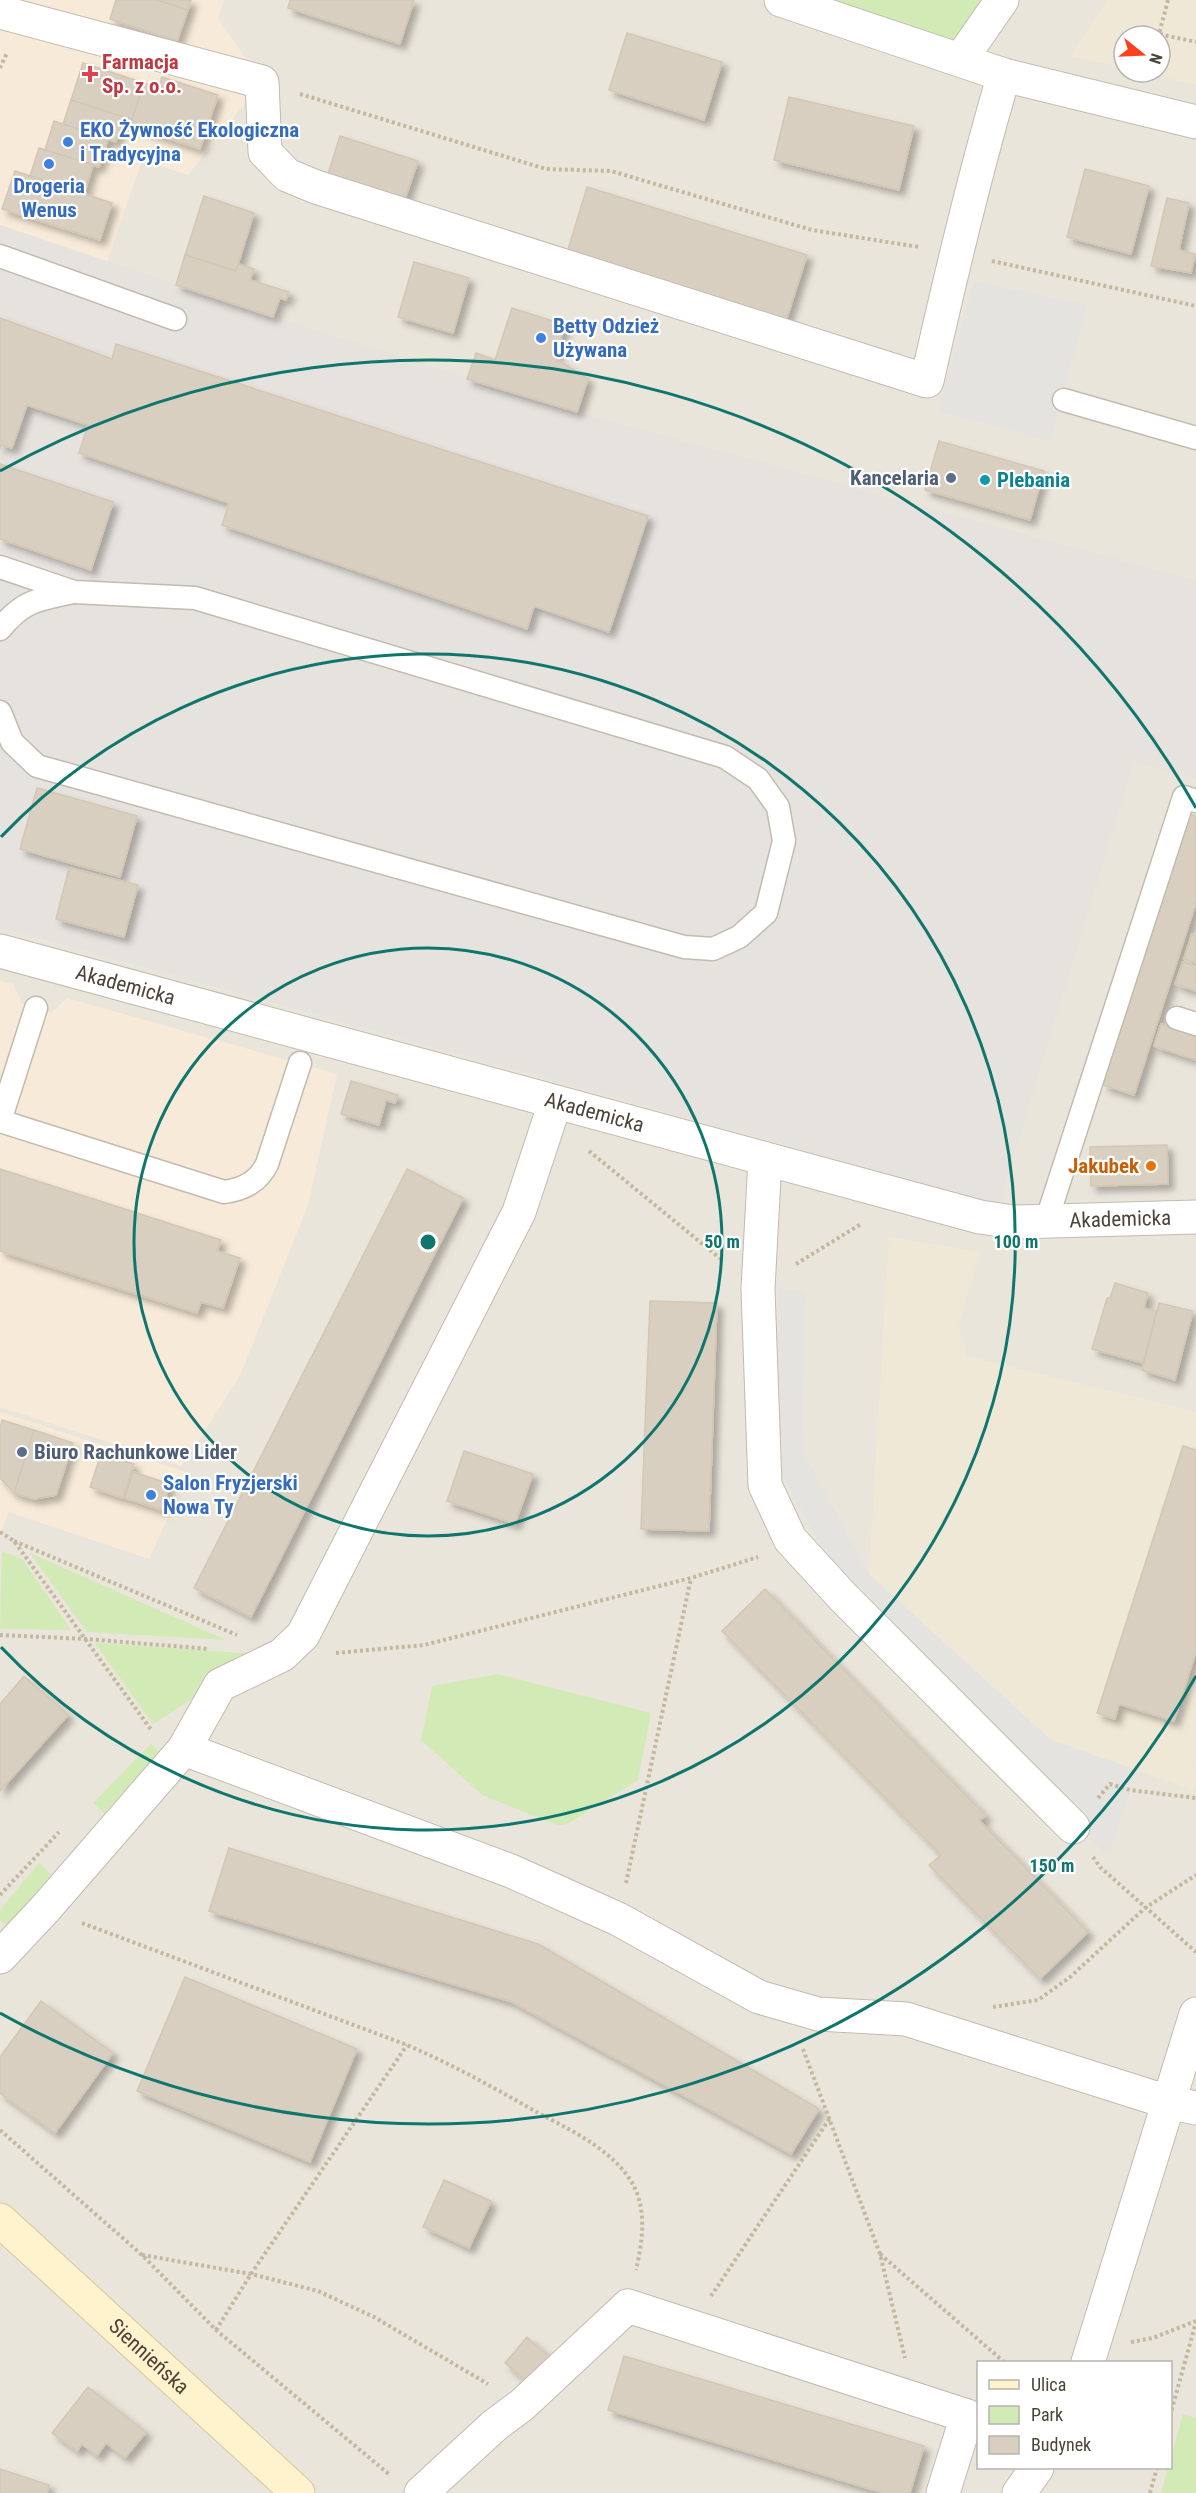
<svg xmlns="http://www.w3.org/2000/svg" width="1196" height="2493" viewBox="0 0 1196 2493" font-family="'Roboto Condensed',sans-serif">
<defs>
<filter id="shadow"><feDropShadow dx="5.5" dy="5.5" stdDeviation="3" flood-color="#0004"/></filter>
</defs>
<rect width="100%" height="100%" fill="#f6f3ec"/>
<path fill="#eae5da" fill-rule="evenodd" d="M0,0h1196v2493h-1196zM1124,36h36v36h-36zM978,2362h192v106h-192z"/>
<g fill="#f7ead8">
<path d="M0,0h224l-6,18 44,64 -74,93 -46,-15 -35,102 -107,-37z"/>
<path d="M0,981l13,3 9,19 29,10 16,-15 270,76 -29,131 -68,171 -58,90 -182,-59z"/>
<path d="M0,1412l189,61 -40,86 -140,-47 -9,23z"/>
</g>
<path fill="#e6e2dd" d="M0,225l280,94 297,93 619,169v198l-62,-18 -135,443 -999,-277z"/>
<g fill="#efe8d6">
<path d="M1107,0h89v85l-56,-13h20v-36h-36v32l-54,-12z"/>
<path d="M889,1237l91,15 -22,73 9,31 229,56 -1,379 -144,-51 -182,-166z"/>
</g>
<g fill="#d2eab5">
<path d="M781,0h221l-41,59z"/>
<path d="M2,1551l20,8 49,71 -71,-1z"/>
<path d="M30,1553l196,87 -139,-8z"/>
<path d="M95,1643l162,11v2l-104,68z"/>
<path d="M498,1674l153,39 -13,67 -73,45h-8l-75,-30 -61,-55 11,-54z"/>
<path d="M151,1744l8,8 -55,61 -11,-10z"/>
<path d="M39,1863l12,11 -44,52 -7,-6v-10z"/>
<path d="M1183,2414l13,4v75h-35l7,-25h2l1,-10z"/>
</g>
<g fill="#e5e3e0">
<path d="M974,281l113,24 -37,136 -112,-30z"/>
<path d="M779,1289l26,1 -3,160 67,124 182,166 86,30 -27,81h-7l-257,-259 -70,-129z"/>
</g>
<g fill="#d8cfc1" stroke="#d3c7b4" stroke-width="1.5" filter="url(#shadow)">
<path d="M116,0h41l31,10 -11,31 -67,-22z"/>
<path d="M157,0h34l-3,10z"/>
<path d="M290,0h124l-14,44 -112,-36z"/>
<path d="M627,33l95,29 -18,58 -95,-30z"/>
<path d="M83,63l61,20 -12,37 -61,-20z"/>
<path d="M162,77l56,18 -18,54 -70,-23 14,-43 14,5z"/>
<path d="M789,97l125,29 -15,64 -125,-30z"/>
<path d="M71,100l53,17 -8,25 -53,-18z"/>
<path d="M54,121l54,18 -9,28 -54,-17z"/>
<path d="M340,136l78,25 -14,41 -77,-25z"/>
<path d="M39,148l54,17 -9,29 -54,-18z"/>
<path d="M1085,169l64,17 -18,68 -64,-17z"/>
<path d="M15,171l97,32 -12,37 -98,-31z"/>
<path d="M587,187l220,68 -21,66 -219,-68z"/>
<path d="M204,196l50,17 -18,58 -51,-16z"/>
<path d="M1167,198l22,5 -10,47 16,4 -4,19 -40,-7z"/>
<path d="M185,255l51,16 2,-7 16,5 -4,11 39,12 -3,8 -6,-2 -7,19 -97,-32z"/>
<path d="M414,262l55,16 -16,55 -55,-16z"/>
<path d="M512,308l53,17 -10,33 33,21 -11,33 -110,-33 9,-26 19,7z"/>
<path d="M0,318l112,41 4,-15 532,172 -39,116 -75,-26 -7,23 -305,-104 7,-22 -150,-50 9,-28 -61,-20 -15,43 -11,-3 -1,4z"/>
<path d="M939,441l105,30 -14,49 -105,-30z"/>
<path d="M0,464l113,38 -22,68 -91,-31z"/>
<path d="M37,788l100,28 -17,61 -100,-28z"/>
<path d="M1190,814l6,2v87l-62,192 -31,-10z"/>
<path d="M69,868l69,17 -14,52 -68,-18z"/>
<path d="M1192,934l4,1v28l-12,-4z"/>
<path d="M1183,962l13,4v25l-21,-7z"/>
<path d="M1161,1024l35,12v24l-42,-14z"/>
<path d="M351,1081l47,14 -3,8 -9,-3 -7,25 -38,-11z"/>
<path d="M1167,1145l1,39 -77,2 -1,-39z"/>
<path d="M0,1169l221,71 -4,11 23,7 -17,50 -22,-6 -4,11 -197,-62z"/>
<path d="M407,1169l56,29 -212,419 -57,-29z"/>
<path d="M1115,1283l33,10 -4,15 13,3 -14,52 -51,-14 15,-51h3z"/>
<path d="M650,1301l67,2 -8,228 -68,-2z"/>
<path d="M1159,1303l34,8 -18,69 -33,-10z"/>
<path d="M2,1420l32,10 -20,63 -14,-15v-50z"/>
<path d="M34,1430l39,13 -17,52 -22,4 -20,-6z"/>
<path d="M1183,1446l13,4v202l-22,69 -55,-17 -4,15 -18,-6z"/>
<path d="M464,1451l69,23 -18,50 -68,-23z"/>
<path d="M101,1454l33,10 -11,34 -33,-11z"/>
<path d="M133,1472l37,12 -8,26 -37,-12z"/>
<path d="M765,1589l221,227 -7,4 109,112 -48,47 -111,-114 12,-10 -219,-224z"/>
<path d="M24,1676l44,39 -68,76v-87z"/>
<path d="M229,1848l309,96 281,165 -28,45 -279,-152 -303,-91z"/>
<path d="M185,1977l172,72 -47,113 -173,-71z"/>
<path d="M41,2001l72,52 -58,80 -55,-40v-36z"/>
<path d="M444,2180l47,21 -22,47 -46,-21z"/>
<path d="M527,2337l26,23 -22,25 -26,-22z"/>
<path d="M624,2356l300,90 -14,47h-27l-275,-83z"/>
<path d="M88,2387l58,45 -21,26 -19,-15 -9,13 -15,-12 -5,7 -25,-18z"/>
<path d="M0,2469l49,16 -2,8h-47z"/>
</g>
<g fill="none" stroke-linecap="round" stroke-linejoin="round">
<defs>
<g id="service">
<path d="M0,256l175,63"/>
<path d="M1064,400l132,38"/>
<path d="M0,567l74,25 121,6 530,159 33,22 20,28 6,34 -18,72 -27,24 -26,12 -29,-2 -647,-181 -25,-24 -12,-30"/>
<path d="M0,629c24,-29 37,-29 73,-37"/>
<path d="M36,1008l-36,113 224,71c20,-3 34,-10 43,-28l33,-101"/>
<path d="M1177,1018l19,6"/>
<path d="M1046,1222l138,-425 12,4"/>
</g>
<g id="minor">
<path d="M781,0l223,75 192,47"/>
<path d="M0,12l262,70 3,70 22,23 29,12 611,194c23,-103 47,-205 77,-306"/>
<path d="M961,59l41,-59"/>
<path id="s1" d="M0,951l980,266 34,5 182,-5"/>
<path d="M765,1159l-7,130 7,196 25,54 53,58 230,230"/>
<path d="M184,1749l327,122 107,48 141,78 59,17 88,5 262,83 28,6"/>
<path d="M0,1957l45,-48 139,-160 36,-64 62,-30 21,-20 216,-423 36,-109"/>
<path d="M1088,2362l108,-348"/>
<path d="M421,2493l74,-68 27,-20 106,-99 339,110 -24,77"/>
<path d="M1019,2493l18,-25"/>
</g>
<g id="secondary">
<path id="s2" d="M0,2220l298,273"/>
</g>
</defs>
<use href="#service" stroke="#c2bbae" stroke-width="25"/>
<use href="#minor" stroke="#c2bbae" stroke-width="35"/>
<use href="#secondary" stroke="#d6c79b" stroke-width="35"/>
<g stroke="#c4b79f" stroke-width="4" stroke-dasharray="3 3" stroke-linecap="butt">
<path d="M1168,0l-9,34 37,8"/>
<path d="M0,68l7,-15"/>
<path d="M300,94l246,75 65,2 201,59 107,17"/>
<path d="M992,261l204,45"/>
<path d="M589,1151l133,109"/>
<path d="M796,1264l65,-40"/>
<path d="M0,1532l14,9 138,190"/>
<path d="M14,1541l223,94"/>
<path d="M0,1635l87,4 122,10"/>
<path d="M336,1653l88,-8 267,-67 67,-21"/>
<path d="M1098,1798l12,-14 20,6 66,8"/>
<path d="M1093,1857l7,10 96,85"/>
<path d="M626,1883l65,-305"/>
<path d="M0,1895l59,-63"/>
<path d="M82,1923l325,122c44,19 84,41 126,65 33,18 74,36 96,68 19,28 14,61 7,92"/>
<path d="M993,2007l45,-7 31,-22 76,-70 51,-33"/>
<path d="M803,2049l77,205 25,104"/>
<path d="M0,2130l142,125 74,75 174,145"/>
<path d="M880,2254l124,108"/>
<path d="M142,2255l109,19 67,17 56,26 114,67"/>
<path d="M711,2296l119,-178"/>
<path d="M216,2330l35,-56 156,-229"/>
<path d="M1131,2342l22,-4 43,-17"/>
<path d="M1170,2416l26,-94"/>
<path d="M1150,2493l7,-25"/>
</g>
<use href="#service" stroke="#fff" stroke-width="22"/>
<use href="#minor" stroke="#fff" stroke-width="33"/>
<use href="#secondary" stroke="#fff3cd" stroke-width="33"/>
</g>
<g fill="none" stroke="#0f766e" stroke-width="3">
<circle cx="428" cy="1242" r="294"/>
<path d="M1 837A588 588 0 1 1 1 1647"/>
<path d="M1196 1676A882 882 0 0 1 0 2013M0 471A882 882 0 0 1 1196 808"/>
</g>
<path fill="#e0444e" stroke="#fff" stroke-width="2" d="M87 65h6v6h6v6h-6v6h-6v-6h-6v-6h6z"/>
<g fill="#3f7fe0" stroke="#fff" stroke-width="2">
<circle cx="68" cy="142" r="6"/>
<circle cx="49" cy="164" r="6"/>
<circle cx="541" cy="338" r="6"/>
<circle cx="151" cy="1495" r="6"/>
</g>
<g fill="#5c6f8a" stroke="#fff" stroke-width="2">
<circle cx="951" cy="478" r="6"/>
<circle cx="22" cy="1452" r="6"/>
</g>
<circle fill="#0f9aa8" stroke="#fff" stroke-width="2" cx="985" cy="480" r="6"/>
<circle fill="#e8710a" stroke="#fff" stroke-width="2" cx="1151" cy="1166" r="6"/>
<g text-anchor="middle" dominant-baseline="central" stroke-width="4.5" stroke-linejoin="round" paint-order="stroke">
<g font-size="21" font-weight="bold" fill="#be3a42" stroke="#fff" text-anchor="start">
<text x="102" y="62">Farmacja<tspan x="102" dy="24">Sp. z o.o.</tspan></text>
</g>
<g font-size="21" font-weight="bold" fill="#366cbe" stroke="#fff" text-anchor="start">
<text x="80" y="130">EKO Żywność Ekologiczna<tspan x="80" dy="24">i Tradycyjna</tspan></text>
<text x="49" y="186" text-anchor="middle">Drogeria<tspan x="49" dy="24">Wenus</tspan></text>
<text x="553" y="326">Betty Odzież<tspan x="553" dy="24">Używana</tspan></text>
<text x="163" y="1483">Salon Fryzjerski<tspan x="163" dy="24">Nowa Ty</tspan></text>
</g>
<g font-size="21" font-weight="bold" fill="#4e5e75" stroke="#fff" text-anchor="end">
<text x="939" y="478">Kancelaria</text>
<text x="34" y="1452" text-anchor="start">Biuro Rachunkowe Lider</text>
</g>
<g font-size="21" font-weight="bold" fill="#0d838f" stroke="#fff" text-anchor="start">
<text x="997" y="480">Plebania</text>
</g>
<g font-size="21" fill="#4b4439" stroke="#fff">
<text stroke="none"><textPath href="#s1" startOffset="130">Akademicka</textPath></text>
<text stroke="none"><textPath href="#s1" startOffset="616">Akademicka</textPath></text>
<text stroke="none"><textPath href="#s1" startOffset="1156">Akademicka</textPath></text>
<text stroke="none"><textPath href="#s2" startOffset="202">Siennieńska</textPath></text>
</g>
<g font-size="21" font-weight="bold" fill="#c56008" stroke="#fff" text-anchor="end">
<text x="1139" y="1166">Jakubek</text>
</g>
</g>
<circle cx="428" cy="1242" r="9" fill="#0f766e" stroke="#fff" stroke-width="3"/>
<g font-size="18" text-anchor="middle" font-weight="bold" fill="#0f766e" stroke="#fff" stroke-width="4.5" stroke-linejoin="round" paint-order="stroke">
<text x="722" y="1248">50 m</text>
<text x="1016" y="1248">100 m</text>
<text x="1052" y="1872">150 m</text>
</g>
<rect x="977" y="2361" width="195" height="108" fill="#ffffff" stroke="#b7b4b0" stroke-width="1.5"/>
<rect x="989" y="2380" width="30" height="9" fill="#fff3cd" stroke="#b7b4b0" stroke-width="1.5"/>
<text x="1031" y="2391" font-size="18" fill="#4b4439">Ulica</text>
<rect x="989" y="2406" width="30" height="18" fill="#d2eab5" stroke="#b7b4b0" stroke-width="1.5"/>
<text x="1031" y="2421" font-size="18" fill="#4b4439">Park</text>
<rect x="989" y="2436" width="30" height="18" fill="#d8cfc1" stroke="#b7b4b0" stroke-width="1.5"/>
<text x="1031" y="2451" font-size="18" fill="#4b4439">Budynek</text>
<g transform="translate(1142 54) rotate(108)"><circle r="28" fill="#ffffff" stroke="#b7b4b0" stroke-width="1.5"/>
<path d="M0-4.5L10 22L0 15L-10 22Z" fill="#fc3f1d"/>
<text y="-9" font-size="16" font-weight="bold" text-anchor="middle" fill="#4b4439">N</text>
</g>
</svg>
